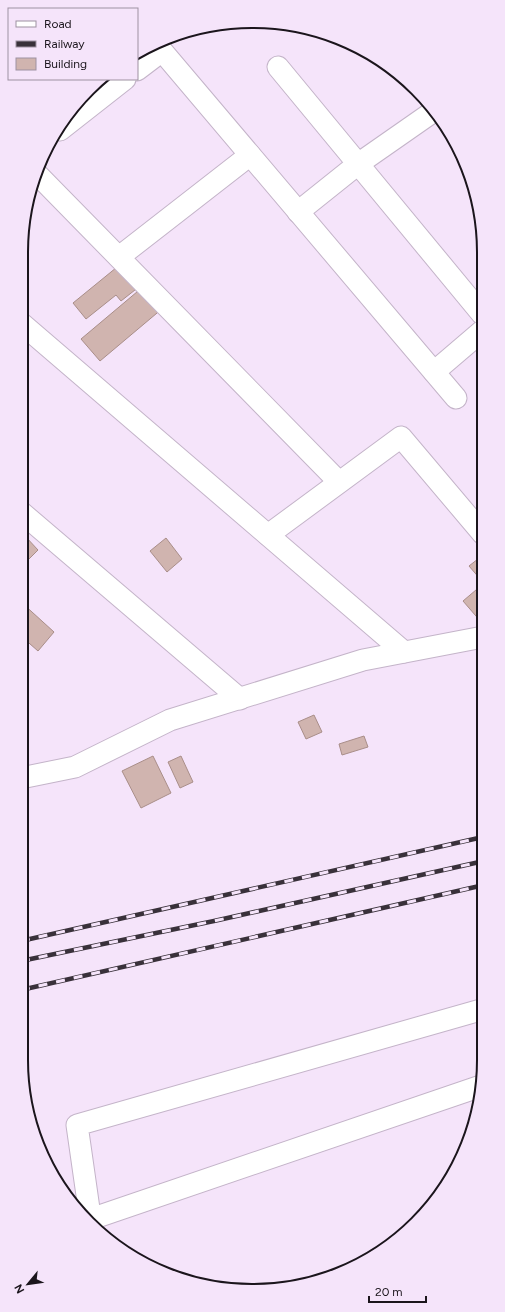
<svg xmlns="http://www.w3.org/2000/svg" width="505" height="1312" viewBox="0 0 505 1312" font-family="Figtree,sans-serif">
<rect width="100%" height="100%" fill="#f5e4fa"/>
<g fill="#d0b4af" stroke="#a98e89">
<path d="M122,263l18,23 -19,15 -5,-6 -30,24 -13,-16z"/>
<path d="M144,286l19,22 -63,53 -19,-22z"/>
<path d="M25,536l13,14 -16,16 -1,-25z"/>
<path d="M166,538l16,21 -15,13 -17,-21z"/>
<path d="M483,555v23l-2,2 -12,-14z"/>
<path d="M483,584v38l-1,1 -19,-22z"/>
<path d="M21,602l33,30 -16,19 -17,-15z"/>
<path d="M314,715l8,17 -16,7 -8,-17z"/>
<path d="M364,736l4,11 -26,8 -3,-11z"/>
<path d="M153,756l18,37 -30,15 -19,-37z"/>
<path d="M181,756l12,26 -13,6 -12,-26z"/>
</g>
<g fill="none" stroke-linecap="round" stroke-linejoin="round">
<defs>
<g id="minor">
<path d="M157,45l299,353"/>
<path d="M278,67l204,247"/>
<path d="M137,70l25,-19"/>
<path d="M60,130l65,-51"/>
<path d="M38,175l301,307"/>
<path d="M298,212l60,-48 76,-53"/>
<path d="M119,257l131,-102"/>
<path d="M21,323l383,329"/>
<path d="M434,372l48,-41"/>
<path d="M21,512l219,187"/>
<path d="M268,535l133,-98 82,97"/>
<path d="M21,778l54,-11 95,-47 193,-60 120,-23"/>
<path d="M88,1220l393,-134"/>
<path d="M91,1223l-14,-98 407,-116"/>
</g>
</defs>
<use href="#minor" stroke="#c4b4c9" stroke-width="23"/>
<use href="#minor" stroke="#fff" stroke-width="21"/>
<defs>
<g id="rail">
<path d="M21,941l462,-104"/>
<path d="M21,961l193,-40 270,-60"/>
<path d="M21,990l463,-105"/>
</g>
</defs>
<use href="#rail" stroke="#39313a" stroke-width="4.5"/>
<use href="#rail" stroke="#f5e4fa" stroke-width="3" stroke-dasharray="9" stroke-linecap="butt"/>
</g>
<path d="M0 0H505V1312H0ZM252 28H253A224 224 0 0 1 477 252V1060A224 224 0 0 1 253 1284H252A224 224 0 0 1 28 1060V252A224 224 0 0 1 252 28Z" fill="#f5e4fa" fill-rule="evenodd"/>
<path fill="none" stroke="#1b151c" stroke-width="2" d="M252 28H253A224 224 0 0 1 477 252V1060A224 224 0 0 1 253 1284H252A224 224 0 0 1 28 1060V252A224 224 0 0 1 252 28Z"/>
<rect x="8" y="8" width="130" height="72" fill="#f5e4fa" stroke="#9e91a1"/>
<rect x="16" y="21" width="20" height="6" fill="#ffffff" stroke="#9e91a1"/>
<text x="44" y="28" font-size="12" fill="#1b151c">Road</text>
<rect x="16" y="41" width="20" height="6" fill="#39313a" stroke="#9e91a1"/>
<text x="44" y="48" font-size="12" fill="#1b151c">Railway</text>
<rect x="16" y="58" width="20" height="12" fill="#d0b4af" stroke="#9e91a1"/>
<text x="44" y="68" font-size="12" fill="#1b151c">Building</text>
<g transform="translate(28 1284) rotate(241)" stroke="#f5e4fa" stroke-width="3" paint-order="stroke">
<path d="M0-3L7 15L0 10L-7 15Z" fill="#1b151c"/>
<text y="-6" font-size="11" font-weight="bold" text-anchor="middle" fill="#1b151c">N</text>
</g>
<path d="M369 1296v6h57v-6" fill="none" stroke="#1b151c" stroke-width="2"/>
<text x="375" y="1296" font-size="12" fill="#1b151c" stroke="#f5e4fa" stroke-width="3" paint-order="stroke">20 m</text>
</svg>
